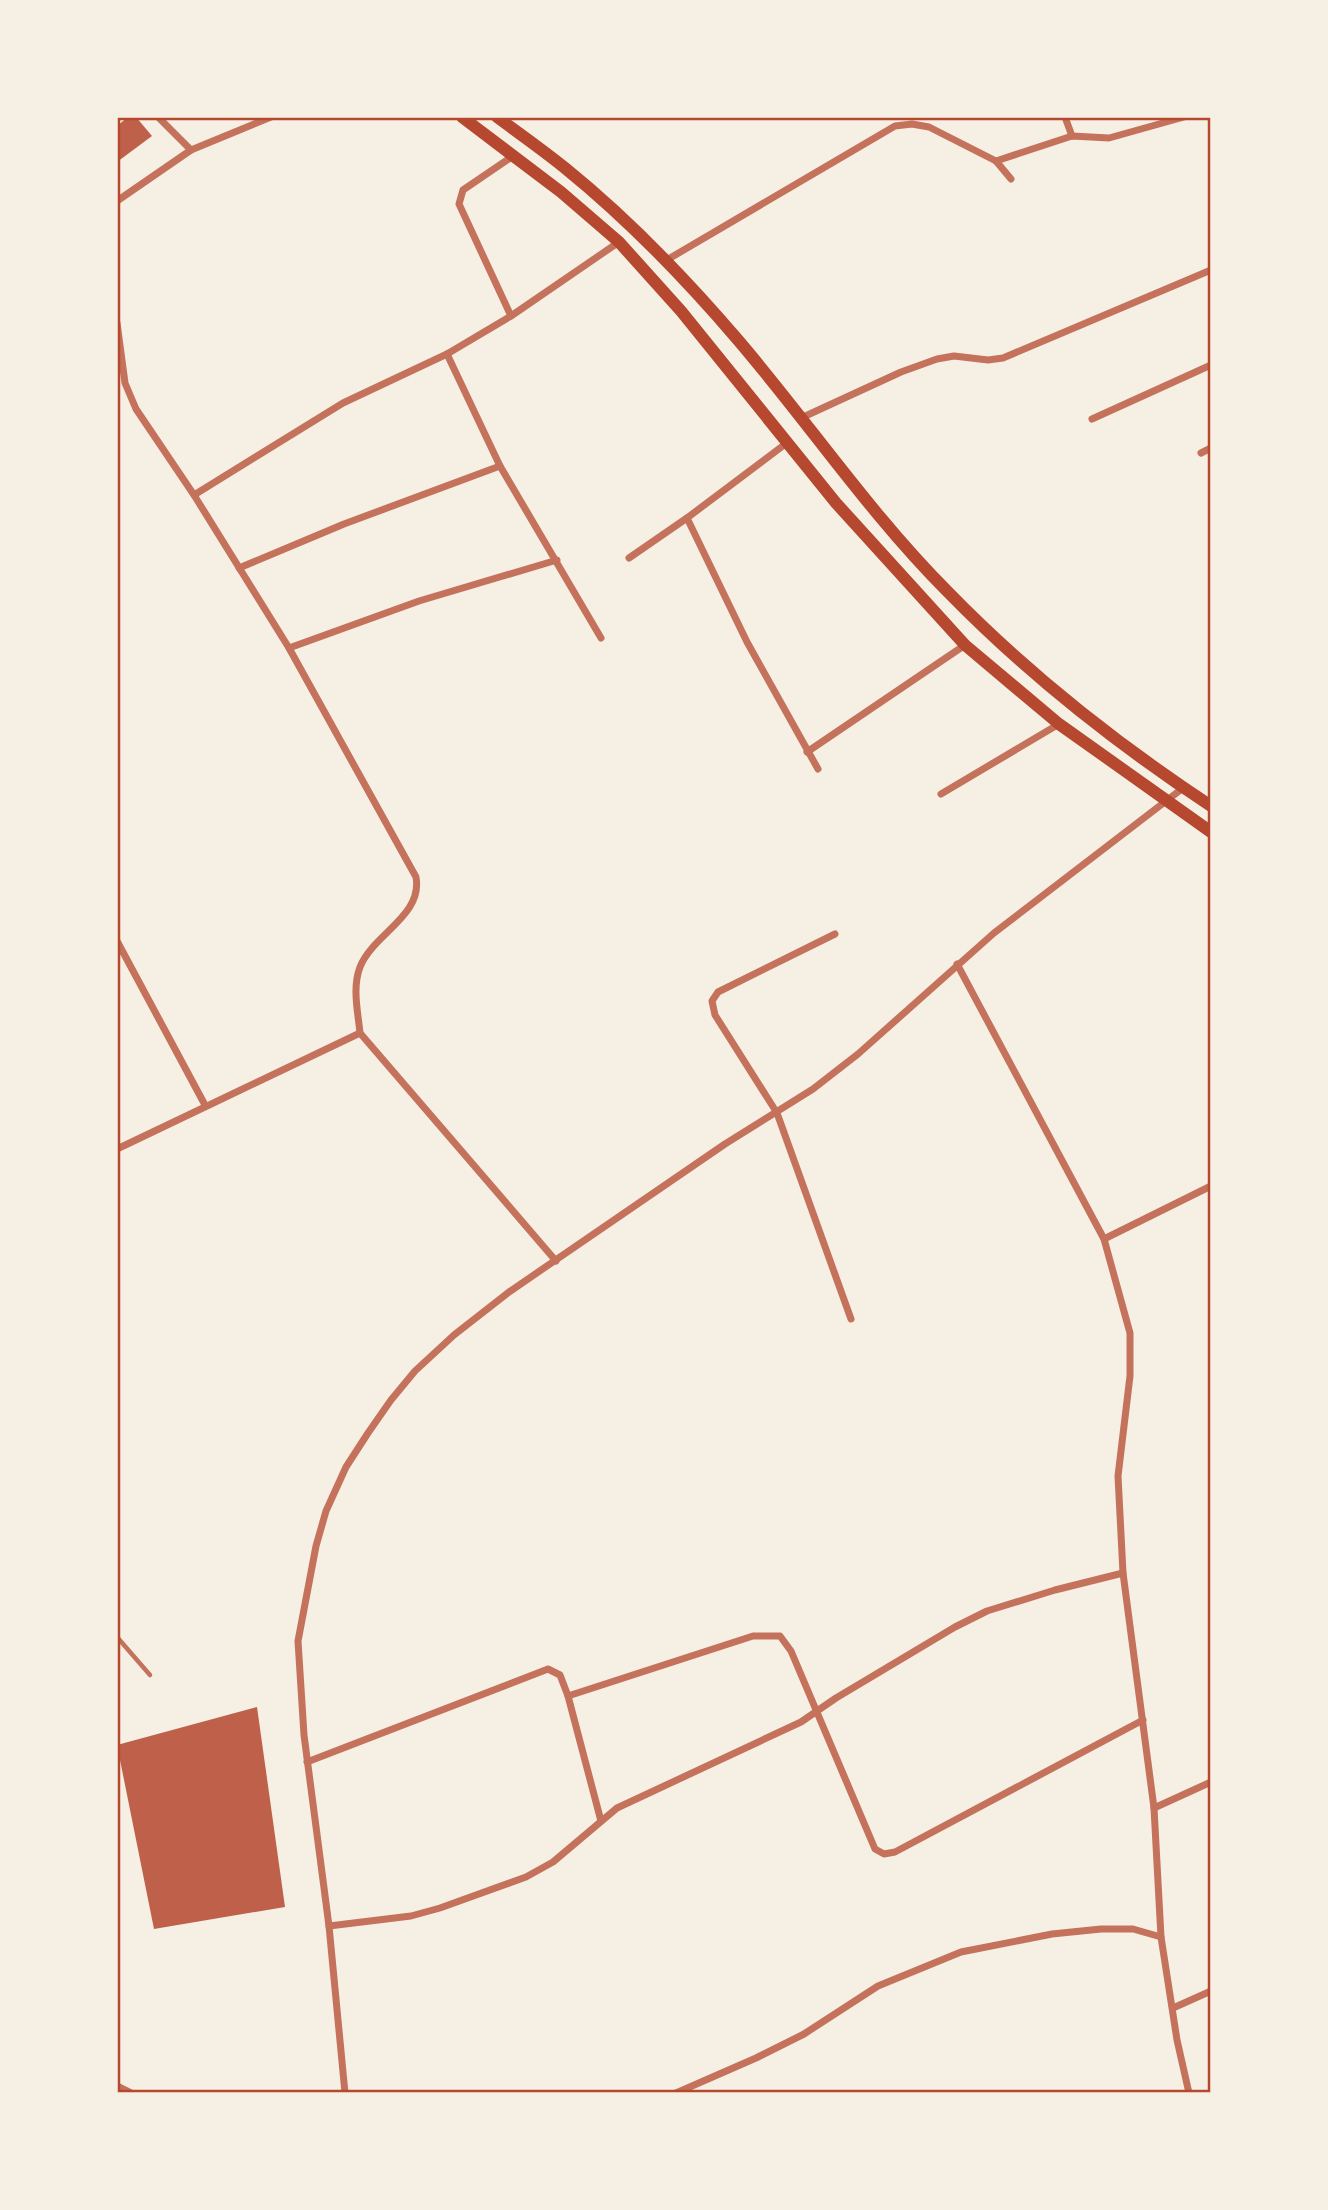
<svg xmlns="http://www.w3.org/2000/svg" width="1328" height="2210" viewBox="0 0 1328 2210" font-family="Ubuntu,sans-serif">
<rect width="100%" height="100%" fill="#f6efe4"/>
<g fill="#bf614a">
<path d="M128,117h8l16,19 -35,26v-36z"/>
<path d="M257,1707l28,200 -131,22 -37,-184z"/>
</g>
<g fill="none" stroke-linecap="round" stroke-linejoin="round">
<path stroke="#c5725c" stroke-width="4.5" d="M117,1637l33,38"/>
<g stroke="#c5725c" stroke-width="7">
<path d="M158,117l33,33"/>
<path d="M1065,117l7,19"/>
<path d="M996,161l76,-25 37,2 75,-21"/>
<path d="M117,201l74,-51 80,-33"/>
<path d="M665,261l230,-135 17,-2 17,3 67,34 15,18"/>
<path d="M511,316l-52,-112 4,-14 50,-34"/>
<path d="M117,323l8,60 11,26 58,86 95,153 127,229c7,39 -43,57 -56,90 -8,21 -2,45 0,66l196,228"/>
<path d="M447,354l53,112 101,172"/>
<path d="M801,418l100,-46 36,-13 17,-3 34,4 15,-2 208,-88"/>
<path d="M1092,419l119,-54"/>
<path d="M1201,453l10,-5"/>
<path d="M194,495l149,-92 104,-49 64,-38 108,-74"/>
<path d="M687,518l60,124 71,127"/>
<path d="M629,558l58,-40 101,-76"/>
<path d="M239,568l105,-44 156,-58"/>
<path d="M289,648l130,-47 138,-41"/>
<path d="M807,752l158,-107"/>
<path d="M941,794l118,-70"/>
<path d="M835,934l-117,58 -6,9 3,14 62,98 74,206"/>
<path d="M117,941l88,164"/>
<path d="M957,964l147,275 26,94v43l-12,100 5,97 31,235 7,129 16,103 12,53"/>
<path d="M117,1149l243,-116"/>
<path d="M1104,1239l107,-53"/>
<path d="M568,1696l185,-60h27l11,15 84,198 9,5 11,-2 248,-132"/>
<path d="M307,1762l241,-93 12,6 8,21 33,125"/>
<path d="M1154,1808l57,-26"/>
<path d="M329,1926l82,-10 29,-8 86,-31 27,-15 64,-54 184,-86 35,-24 119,-71 32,-16 68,-21 68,-17"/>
<path d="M1173,2008l38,-17"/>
<path d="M117,2086l14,7"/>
<path d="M345,2093l-16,-167 -25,-191 -6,-94 18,-95 10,-35 20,-44 22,-34 23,-33 24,-29 39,-36 55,-43 216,-148 88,-55 45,-35 136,-121 189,-145"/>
<path d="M676,2093l80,-35 48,-24 74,-48 83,-34 91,-18 49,-5h32l28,8"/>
</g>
<g stroke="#b5482f" stroke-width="12">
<path d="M462,117l99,75 58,50 62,69 155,192 129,142 94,79 152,108"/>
<path d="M497,117c23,17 46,33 68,51 63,51 120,110 173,172 71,83 132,174 210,252 78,80 169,152 263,214"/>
</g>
</g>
<rect width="1328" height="2210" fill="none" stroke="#f6efe4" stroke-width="238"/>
<rect x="119" y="119" width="1090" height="1972" fill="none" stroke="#b5482f" stroke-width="2.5"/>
</svg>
